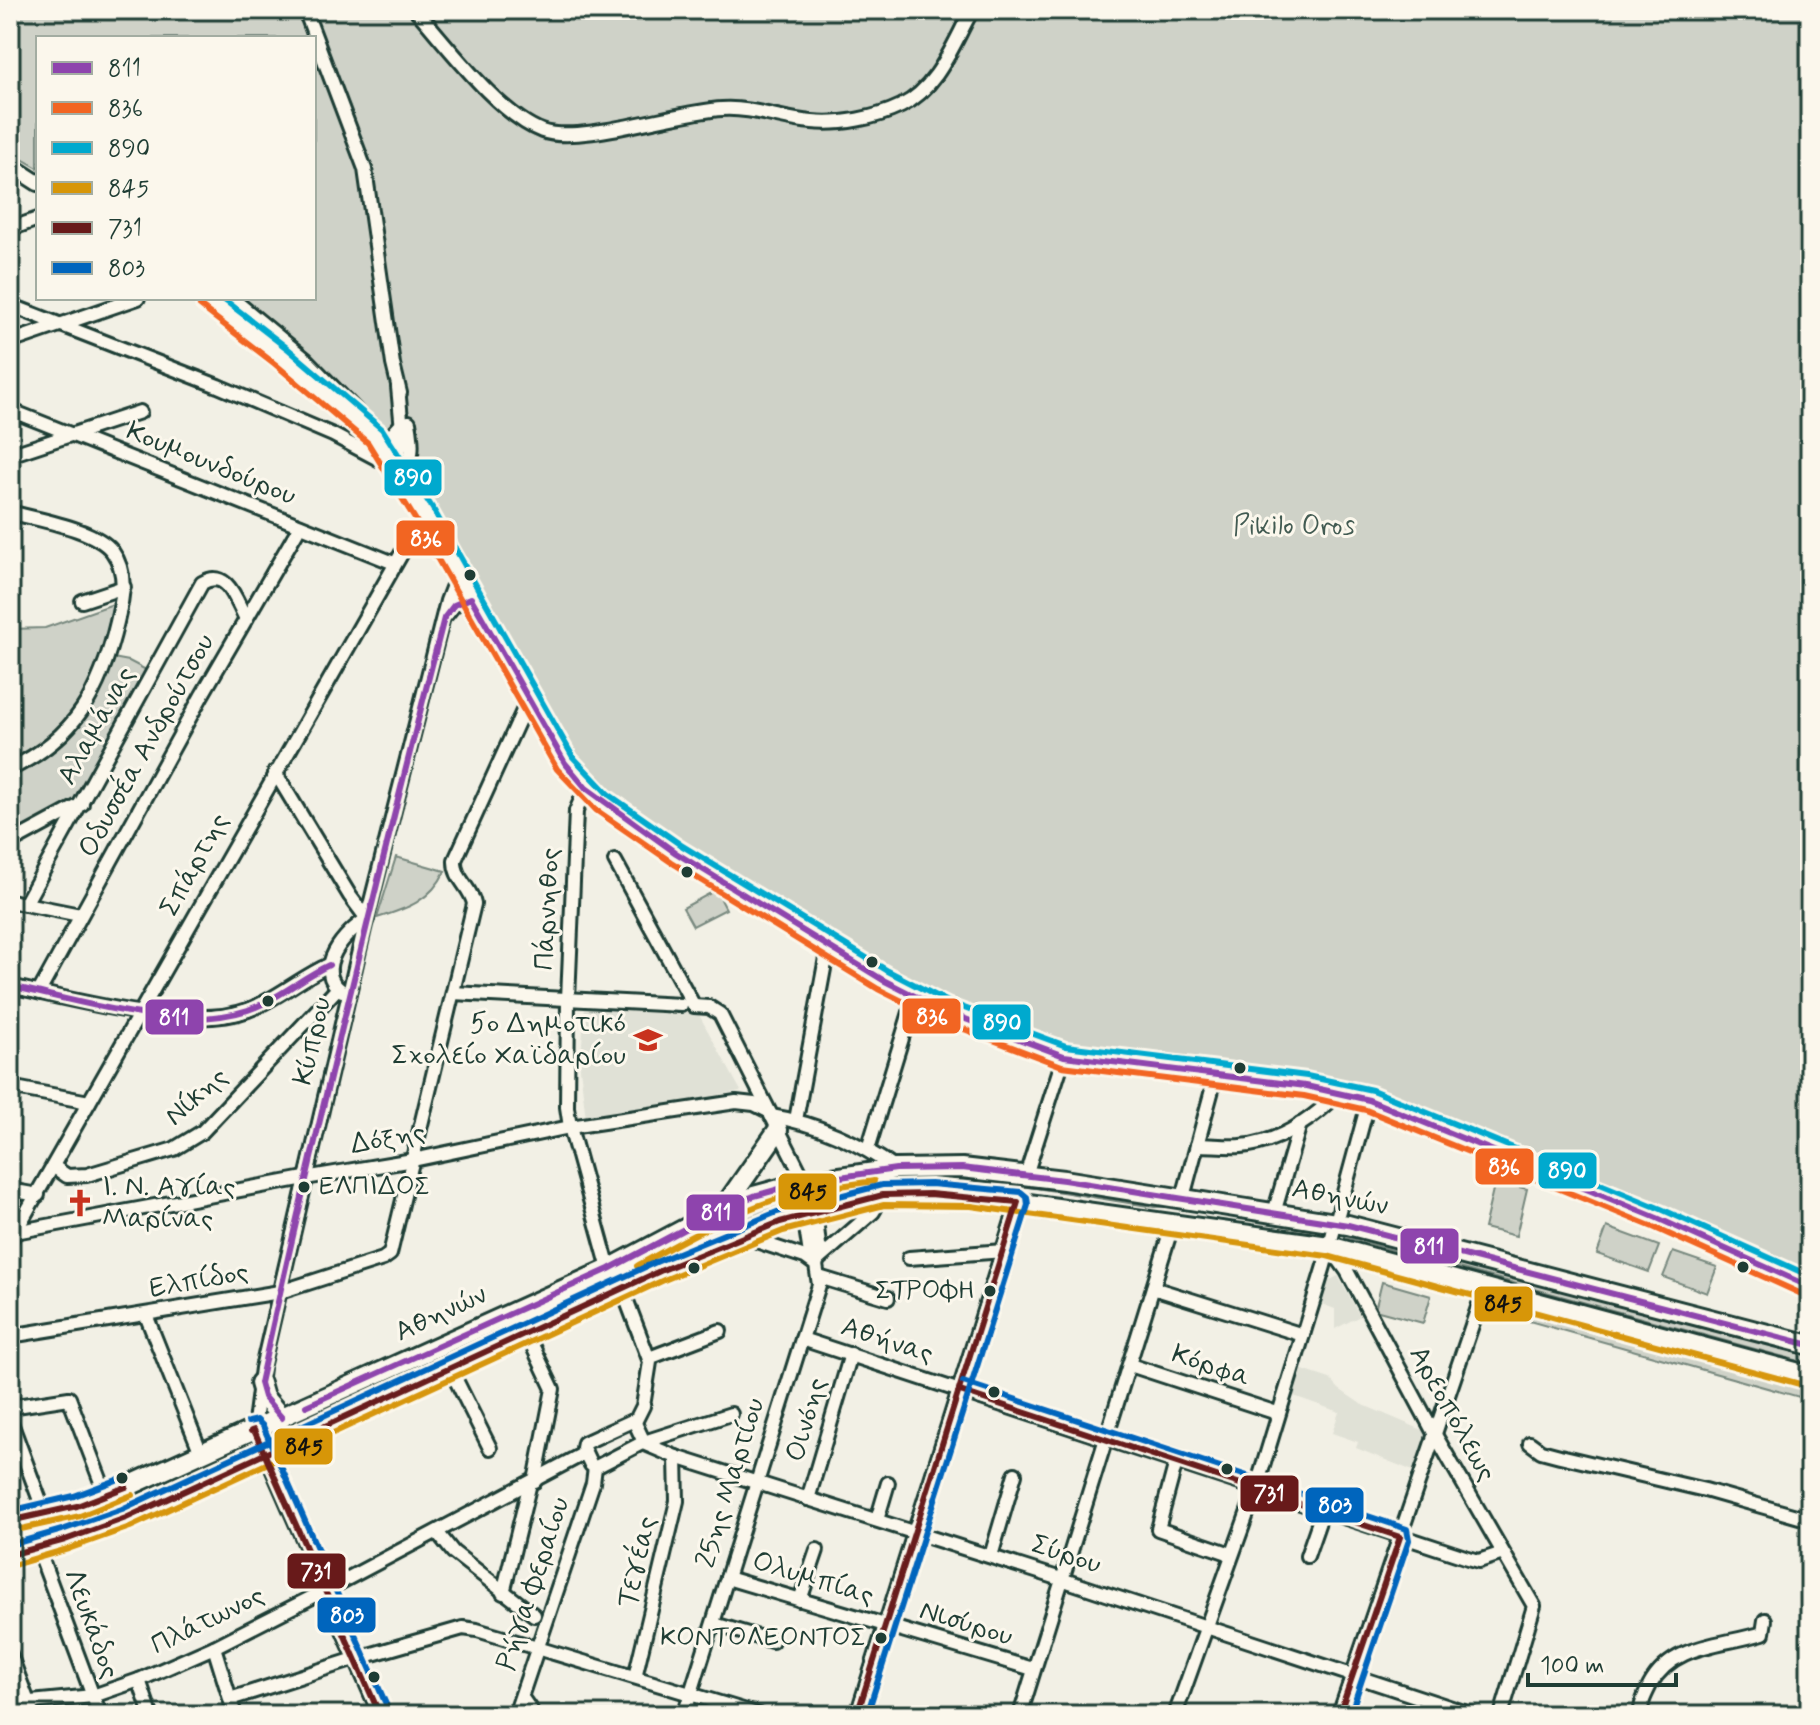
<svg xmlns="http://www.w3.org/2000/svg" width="1820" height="1725" viewBox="0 0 1820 1725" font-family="Mynerve,sans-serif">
<rect width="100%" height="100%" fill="#f2f0e5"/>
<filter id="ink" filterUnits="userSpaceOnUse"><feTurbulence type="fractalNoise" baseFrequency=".0125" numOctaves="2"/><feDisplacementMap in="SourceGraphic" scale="16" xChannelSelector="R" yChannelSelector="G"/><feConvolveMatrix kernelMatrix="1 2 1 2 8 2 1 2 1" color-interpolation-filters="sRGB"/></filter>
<g filter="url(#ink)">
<g fill="#e0e1d6">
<path d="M585,1006l113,7 43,78 -155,28 -6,-51z"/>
<path d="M1338,1276l22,40 -25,13v-20l-16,-6 2,-18z"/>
<path d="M1300,1369l30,10 9,10 22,15 66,28 -14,39 -57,-23 2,-6 -26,-9 7,-21 -48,-17z"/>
</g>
<g fill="#cfd2c8" stroke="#77887e" stroke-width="2">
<path d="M10,10h1800v1277l-441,-187 -305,-44 -181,-76 -297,-192 -174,-316 -28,-40 -58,-57 -91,-77h79v-260h-276v130l-28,-16z"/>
<path d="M113,604l-11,52 27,5 21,11 -75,131 -65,34v-208l35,-1z"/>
<path d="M396,857l49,14c-14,30 -39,38 -68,47z"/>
<path d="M716,890l10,19 -33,17 -10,-18z"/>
<path d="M961,1174l220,32 -27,1c-75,-11 -151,-28 -227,-28 -57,0 -114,13 -168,35l-467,212 -2,-3 86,-39 58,-33 349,-158 64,-12z"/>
<path d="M1495,1181l32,8 -11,47 -32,-8z"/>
<path d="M1607,1227l52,19 -10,26 -52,-18z"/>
<path d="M1347,1232l164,41 299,83v8l-465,-127z"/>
<path d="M1673,1252l44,15 -10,26 -44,-16z"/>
<path d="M1382,1282l49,14 -8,27 -48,-13z"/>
<path d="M1491,1304l319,87v9l-320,-90z"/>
</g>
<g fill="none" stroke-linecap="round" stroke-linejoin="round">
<defs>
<g id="minor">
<path d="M305,10l60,159 28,195 7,29"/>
<path d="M416,10c31,35 83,105 126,121 37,14 136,-20 180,-22 31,-2 60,11 90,13 28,3 64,-4 89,-16 37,-18 52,-62 71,-96"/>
<path d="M10,229l28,-10"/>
<path d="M10,305l208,81 115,49 49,26 16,-7 5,-14 -5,-53"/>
<path d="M10,342l128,-44"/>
<path d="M10,410l384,153"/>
<path d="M10,455l130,-43"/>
<path d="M399,473c17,-11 13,-34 10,-51"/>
<path d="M10,512c27,8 84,16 102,39 16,22 11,46 5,71 -16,68 -41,116 -107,147"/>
<path d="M82,601l42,-14"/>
<path d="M446,615l8,-10 17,-7"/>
<path d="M275,772l75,124 17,23"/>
<path d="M586,788l-10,23 -8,188 -1,108 3,20 39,142"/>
<path d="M10,843l72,-39"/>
<path d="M615,861l79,145 15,1 11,7 85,168"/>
<path d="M10,901l70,14"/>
<path d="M25,904l177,-321c26,-15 34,18 44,36"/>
<path d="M10,986c62,13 180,46 238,24 29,-11 53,-33 81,-45"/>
<path d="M342,991c-31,-21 4,-60 25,-72"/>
<path d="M39,992l163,-297 98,-169"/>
<path d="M453,993l228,12"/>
<path d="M10,1087l79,15"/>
<path d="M771,1116c45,7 89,27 125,53"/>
<path d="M796,1120l32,-173"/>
<path d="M1197,1145c14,0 30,2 44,1 38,-3 73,-28 99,-54"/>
<path d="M868,1149l47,-153"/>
<path d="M53,1166l14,10 20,-1 87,-26 28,-17 136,-144"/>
<path d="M1026,1175l38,-119"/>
<path d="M10,1190l28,5"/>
<path d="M1183,1197l33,-122"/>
<path d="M1274,1213l26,-89"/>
<path d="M804,1215l6,39 6,11 4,-12 -5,-42"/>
<path d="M15,1232l290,-54 108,-18 157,-33 166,-25 18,2 14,7"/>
<path d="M10,1241l414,-727"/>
<path d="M1329,1246l18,25 87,162 100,173 -33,109"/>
<path d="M909,1258l95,-7"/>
<path d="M819,1259l54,-47 10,-17"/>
<path d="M819,1277l69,21"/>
<path d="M622,1288l28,74 -7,44 -8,16"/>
<path d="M1153,1288l150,47"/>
<path d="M146,1315l55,138"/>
<path d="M526,1332l27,57 -18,92"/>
<path d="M10,1336l270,-44 103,-33 7,-5 84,-350c-3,-17 -20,-25 -19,-44l73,-160"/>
<path d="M802,1339l666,219 11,3 24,-8"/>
<path d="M649,1358l71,-27"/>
<path d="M1130,1365l147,48"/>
<path d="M450,1368l40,80"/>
<path d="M10,1407l59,-9 37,97"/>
<path d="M10,1420l35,94"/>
<path d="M253,1425l127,290"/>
<path d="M254,1430l8,-62 102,-439 83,-328 5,-13 9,-9"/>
<path d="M644,1442l-9,-19 -3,-2 -48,22 -1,5 8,17 5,2 48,-25 87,-28"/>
<path d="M643,1443l33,14 385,122 412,136"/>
<path d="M1530,1443l11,8 19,5 145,34 105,30"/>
<path d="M1176,1462l-18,67 73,25"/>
<path d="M808,1499l43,-145"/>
<path d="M877,1520l11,-37"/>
<path d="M437,1532l16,20 81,63"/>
<path d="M38,1549l62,166"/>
<path d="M991,1556l24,-82"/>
<path d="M1307,1556l16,-46"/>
<path d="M727,1578l306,91"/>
<path d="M503,1593l27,-110"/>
<path d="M800,1600l17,-50"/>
<path d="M714,1624l58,17"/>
<path d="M214,1647l21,68"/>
<path d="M10,1654l23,61"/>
<path d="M635,1677l42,-176 -1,-44"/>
<path d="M139,1680l12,35"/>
<path d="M522,1698l12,17"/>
<path d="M230,1699l125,-40 108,-31 14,2 283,85"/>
<path d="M10,1704l83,-8 46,-16 75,-33 110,-56 261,-138"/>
<path d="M515,1715l78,-232 2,-16"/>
<path d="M684,1715l135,-430 -3,-20 -11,-8 -61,-20"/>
<path d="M857,1715l161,-513"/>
<path d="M1020,1715l153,-492"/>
<path d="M1175,1715l81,-226 68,-223 45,-166"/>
<path d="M1339,1715l146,-428"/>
<path d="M1641,1715c-1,-11 4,-20 9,-30 23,-42 72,-39 113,-52l2,-13"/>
</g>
<g id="major">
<path d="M10,165l28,18"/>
<path d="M206,298l75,58 70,62 24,18 49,78 141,249 10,13 27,26 74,51 207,127 61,31 120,45 242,30 63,14 288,118 153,69"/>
<path d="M230,298l75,62 55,56"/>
<path d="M375,436h17l10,-11"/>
</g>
<g id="highway">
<path d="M725,1206l53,-76"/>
<path d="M260,1383l4,14 18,21"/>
<path d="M10,1521l67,-15 45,-17 487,-220 113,-60 32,-13 51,-14 91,-13 66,-1 102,12 284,45 462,120"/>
<path d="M10,1555l55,-15 61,-22 534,-247 120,-49 46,-14 57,-13 47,-1 42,2 357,50 481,130"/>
</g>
</defs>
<use href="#minor" stroke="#1f3d34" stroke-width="18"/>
<use href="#major" stroke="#1f3d34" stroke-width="20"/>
<use href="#highway" stroke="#1f3d34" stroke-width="24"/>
<use href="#minor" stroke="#fbf7ec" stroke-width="12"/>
<use href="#major" stroke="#fbf7ec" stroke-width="14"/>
<use href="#highway" stroke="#fbf7ec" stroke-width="18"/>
<defs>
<g id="bus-1">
<path d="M10,986c70,15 168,47 238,24 29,-10 53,-32 81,-45"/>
<path d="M306,1406l303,-137 113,-60 32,-13 51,-14 91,-13 66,-1 102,12 284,45 462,120"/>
<path d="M282,1418l-18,-21 -4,-14c56,-256 119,-511 184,-765l10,-13 17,-7 94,165 21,25 90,65 207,127 61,31 120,45 242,30 63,14 288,118 153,69"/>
</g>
<path id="bus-2" d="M200,306l75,58 93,79 47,76 142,250 39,41 75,52 207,127 62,31 122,46 242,30 62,14 287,117 153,69"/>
<path id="bus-3" d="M222,298l65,50 95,81 51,80 140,248 35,37 73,51 207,126 60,31 118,44 241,30 65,14 289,119 149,67"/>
<g id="bus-4">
<path d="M637,1266c43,-24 87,-49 134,-65 33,-11 69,-15 103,-20"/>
<path d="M12,1531l68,-15 52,-21"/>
<path d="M13,1565l55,-16 62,-22 534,-247 119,-49 101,-26 87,1 356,50 480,130"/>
</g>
<g id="bus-5">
<path d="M960,1391l440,146 -61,178"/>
<path d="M251,1431l3,-1 126,285"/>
<path d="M10,1521l67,-15 49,-19"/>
<path d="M10,1555l55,-15 61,-22 534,-247 120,-49 103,-27 47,-1 88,8 -161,513"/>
</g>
<g id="bus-6">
<path d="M963,1382l444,147 2,11 -59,175"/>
<path d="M248,1422l9,-2 6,6 126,285"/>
<path d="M10,1511l64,-15 48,-18"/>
<path d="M10,1545l52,-15 60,-21 534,-247 121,-50 105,-27 49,-1 90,8 6,5 1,8 -161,510"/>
</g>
</defs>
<use href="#bus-1" stroke="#fbf7ec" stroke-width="12"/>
<use href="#bus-2" stroke="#fbf7ec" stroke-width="12"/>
<use href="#bus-3" stroke="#fbf7ec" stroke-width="12"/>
<use href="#bus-4" stroke="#fbf7ec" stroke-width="12"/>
<use href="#bus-5" stroke="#fbf7ec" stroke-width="12"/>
<use href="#bus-6" stroke="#fbf7ec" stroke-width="12"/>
<use href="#bus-1" stroke="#8e44ad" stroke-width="6"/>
<use href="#bus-2" stroke="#f26522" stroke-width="6"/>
<use href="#bus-3" stroke="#00a9ce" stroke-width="6"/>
<use href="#bus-4" stroke="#d79608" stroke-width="6"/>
<use href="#bus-5" stroke="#681a1a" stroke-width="6"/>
<use href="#bus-6" stroke="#0065bd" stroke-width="6"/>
</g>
</g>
<defs>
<symbol id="school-bare" viewBox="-9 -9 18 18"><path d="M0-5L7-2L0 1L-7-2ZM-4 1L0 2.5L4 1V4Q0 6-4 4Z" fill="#c8321e" stroke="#fbf7ec" stroke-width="2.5" paint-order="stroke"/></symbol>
<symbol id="church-bare" viewBox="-9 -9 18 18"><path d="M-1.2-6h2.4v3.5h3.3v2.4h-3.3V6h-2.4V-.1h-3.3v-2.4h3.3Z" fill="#c8321e" stroke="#fbf7ec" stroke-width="2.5" paint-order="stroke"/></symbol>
</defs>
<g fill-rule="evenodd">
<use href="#school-bare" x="628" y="1020" width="40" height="40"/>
<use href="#church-bare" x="60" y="1183" width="40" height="40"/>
</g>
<g fill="#1f3d34" stroke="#fbf7ec" stroke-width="3">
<circle cx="470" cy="575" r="7"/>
<circle cx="687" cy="872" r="7"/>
<circle cx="872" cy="962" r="7"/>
<circle cx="268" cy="1001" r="7"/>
<circle cx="1240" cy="1068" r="7"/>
<circle cx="304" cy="1187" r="7"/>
<circle cx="1743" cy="1267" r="7"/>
<circle cx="694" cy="1268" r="7"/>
<circle cx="990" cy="1291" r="7"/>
<circle cx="994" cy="1392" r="7"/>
<circle cx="1227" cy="1469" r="7"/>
<circle cx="122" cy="1478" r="7"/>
<circle cx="881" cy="1638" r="7"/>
<circle cx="374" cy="1677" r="7"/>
</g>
<g text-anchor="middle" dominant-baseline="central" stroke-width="6" stroke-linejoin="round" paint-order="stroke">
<g font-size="26" fill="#1f3d34" stroke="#fbf7ec" text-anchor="end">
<text x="319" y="1187" text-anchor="start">ΕΛΠΙΔΟΣ</text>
<text x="975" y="1291">ΣΤΡΟΦΗ</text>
<text x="866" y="1638">ΚΟΝΤΟΛΕΟΝΤΟΣ</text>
</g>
<g font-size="28" fill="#1f3d34" stroke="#fbf7ec">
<text transform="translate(211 464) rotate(22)">Κουμουνδούρου</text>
<text transform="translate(97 726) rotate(-61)">Αλαμάνας</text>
<text transform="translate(147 746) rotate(-61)">Οδυσσέα Ανδρούτσου</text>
<text transform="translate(195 865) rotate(-61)">Σπάρτης</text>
<text transform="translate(548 909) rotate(-87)">Πάρνηθος</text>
<text transform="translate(313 1041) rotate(-77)">Κύπρου</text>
<text transform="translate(197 1097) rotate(-41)">Νίκης</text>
<text transform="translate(388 1139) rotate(-10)">Δόξης</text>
<text transform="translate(1340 1198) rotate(11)">Αθηνών</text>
<text transform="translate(199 1281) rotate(-10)">Ελπίδος</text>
<text transform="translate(441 1314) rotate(-25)">Αθηνών</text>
<text transform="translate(887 1341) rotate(18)">Αθήνας</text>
<text transform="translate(1211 1366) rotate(18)">Κόρφα</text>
<text transform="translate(1452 1414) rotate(61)">Αρεοπόλεως</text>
<text transform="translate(807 1420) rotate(-74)">Οινόης</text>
<text transform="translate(731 1483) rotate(-73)">25ης Μαρτίου</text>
<text transform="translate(1066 1555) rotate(18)">Σύρου</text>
<text transform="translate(638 1562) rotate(-77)">Τεγέας</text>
<text transform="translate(813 1579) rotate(17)">Ολυμπίας</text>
<text transform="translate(534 1584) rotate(-72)">Ρήγα Φεραίου</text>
<text transform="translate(208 1621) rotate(-26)">Πλάτωνος</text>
<text transform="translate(91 1624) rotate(70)">Λευκάδος</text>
<text transform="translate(966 1624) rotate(17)">Νισύρου</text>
</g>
<g font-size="28" fill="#425b52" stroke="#fbf7ec">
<text x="1294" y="526">Pikilo Oros</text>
</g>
<g font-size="28" fill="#1f3d34" stroke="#fbf7ec" text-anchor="end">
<text x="626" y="1024">5ο Δημοτικό<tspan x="626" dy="32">Σχολείο Χαϊδαρίου</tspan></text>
<text x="102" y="1187" text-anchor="start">Ι. Ν. Αγίας<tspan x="102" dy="32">Μαρίνας</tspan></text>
</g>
</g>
<g stroke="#fbf7ec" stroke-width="3">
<rect x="383" y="458" width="60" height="39" rx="8" fill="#00a9ce"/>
<rect x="395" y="519" width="61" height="38" rx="8" fill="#f26522"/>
<rect x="901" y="997" width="61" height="38" rx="8" fill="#f26522"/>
<rect x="144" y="998" width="61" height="38" rx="8" fill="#8e44ad"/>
<rect x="971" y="1003" width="61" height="38" rx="8" fill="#00a9ce"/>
<rect x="1474" y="1147" width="61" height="39" rx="8" fill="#f26522"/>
<rect x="1537" y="1151" width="61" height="39" rx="8" fill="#00a9ce"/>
<rect x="777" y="1172" width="61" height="39" rx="8" fill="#d79608"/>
<rect x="685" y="1193" width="61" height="39" rx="8" fill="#8e44ad"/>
<rect x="1399" y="1227" width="61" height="38" rx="8" fill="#8e44ad"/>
<rect x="1473" y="1285" width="61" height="38" rx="8" fill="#d79608"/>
<rect x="273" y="1427" width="61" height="39" rx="8" fill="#d79608"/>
<rect x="1239" y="1474" width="61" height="39" rx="8" fill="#681a1a"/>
<rect x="1304" y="1486" width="61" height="38" rx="8" fill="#0065bd"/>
<rect x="286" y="1552" width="61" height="38" rx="8" fill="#681a1a"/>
<rect x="316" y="1596" width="61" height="38" rx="8" fill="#0065bd"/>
</g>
<g font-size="22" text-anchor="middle" font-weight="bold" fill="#fff">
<text x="413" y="485">890</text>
<text x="426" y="546">836</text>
<text x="932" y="1024">836</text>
<text x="174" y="1025">811</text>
<text x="1002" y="1030">890</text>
<text x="1504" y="1174">836</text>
<text x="1567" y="1178">890</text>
<text x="716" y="1220">811</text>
<text x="1429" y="1254">811</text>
<text x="1269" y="1501">731</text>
<text x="1335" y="1513">803</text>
<text x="316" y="1579">731</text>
<text x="347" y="1623">803</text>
</g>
<g font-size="22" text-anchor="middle" font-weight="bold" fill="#111">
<text x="808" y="1199">845</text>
<text x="1503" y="1311">845</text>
<text x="304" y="1454">845</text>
</g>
<rect width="1820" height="1725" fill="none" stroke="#fbf7ec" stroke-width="40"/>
<rect x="20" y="20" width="1780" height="1685" fill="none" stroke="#1f3d34" stroke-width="3" filter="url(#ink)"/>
<rect x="36" y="36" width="280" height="264" fill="#fbf7ec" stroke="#a3ada2" stroke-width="2"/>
<rect x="52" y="62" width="40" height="12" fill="#8e44ad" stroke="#a3ada2" stroke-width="2"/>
<text x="108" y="76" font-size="24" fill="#1f3d34">811</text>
<rect x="52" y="102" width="40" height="12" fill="#f26522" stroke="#a3ada2" stroke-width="2"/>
<text x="108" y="116" font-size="24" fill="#1f3d34">836</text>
<rect x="52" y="142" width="40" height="12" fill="#00a9ce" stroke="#a3ada2" stroke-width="2"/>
<text x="108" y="156" font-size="24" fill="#1f3d34">890</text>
<rect x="52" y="182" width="40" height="12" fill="#d79608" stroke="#a3ada2" stroke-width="2"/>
<text x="108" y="196" font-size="24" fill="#1f3d34">845</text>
<rect x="52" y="222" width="40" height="12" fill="#681a1a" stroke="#a3ada2" stroke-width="2"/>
<text x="108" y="236" font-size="24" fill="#1f3d34">731</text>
<rect x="52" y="262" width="40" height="12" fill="#0065bd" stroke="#a3ada2" stroke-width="2"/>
<text x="108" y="276" font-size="24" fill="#1f3d34">803</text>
<path d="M1528 1673v12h148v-12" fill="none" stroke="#1f3d34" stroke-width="4"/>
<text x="1540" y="1673" font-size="24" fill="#1f3d34" stroke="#fbf7ec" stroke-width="6" paint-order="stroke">100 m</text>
</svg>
